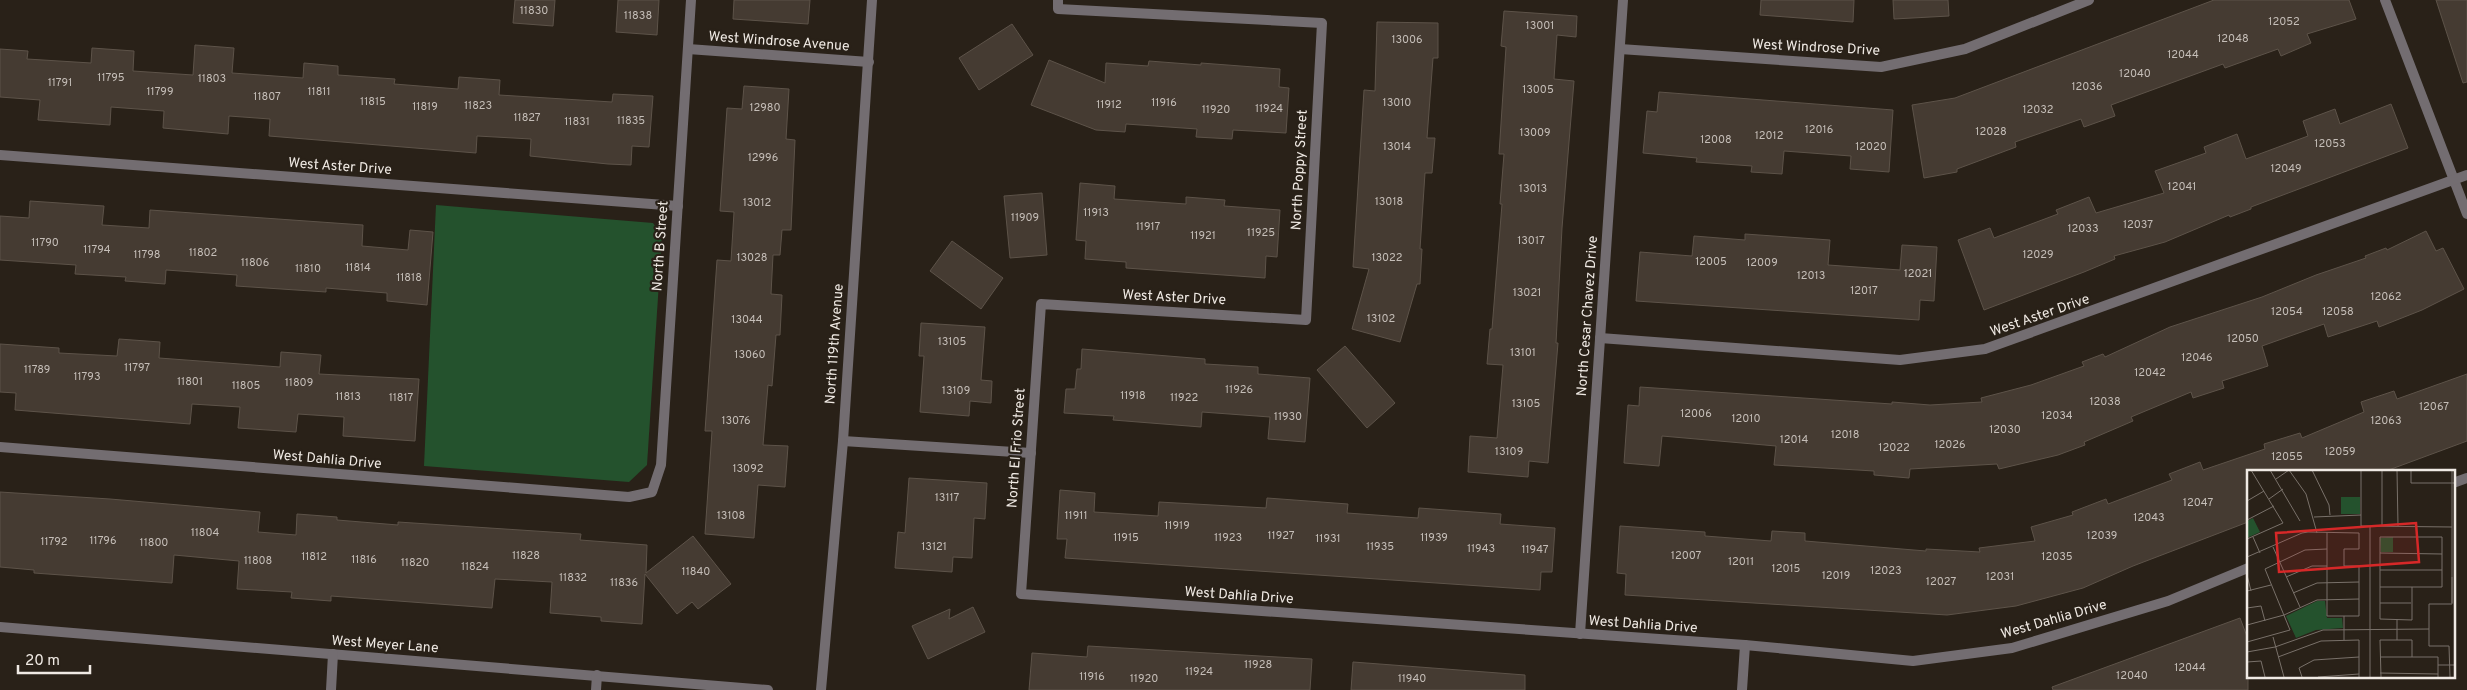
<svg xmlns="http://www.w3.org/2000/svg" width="2467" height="690" viewBox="0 0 2467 690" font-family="Overpass,sans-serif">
<rect width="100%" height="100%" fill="#292118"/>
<path fill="#24522d" d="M436,205l217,18 9,13 -15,229 -18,17 -205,-16z"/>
<g fill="#453b32" stroke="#5d5349">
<path d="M515,0h40l-2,26 -40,-3z"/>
<path d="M618,0h41l-2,35 -41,-3z"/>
<path d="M734,0h76l-2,24 -75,-5z"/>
<path d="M1761,0h93l-1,22 -93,-7z"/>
<path d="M1893,0h55l1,16 -55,3z"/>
<path d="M2214,0h135l7,19 -49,15 4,9 -30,13 -3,-7 -53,19 -2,-4 -112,41 4,11 -31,11 -3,-8 -66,23 1,5 -59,22v3l-33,6 -12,-73 43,-7z"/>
<path d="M2436,0h31v82l-4,1z"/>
<path d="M1504,11l73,5 -1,21 -19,-2 -3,44 20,2 -12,147 -6,115h2l-10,120 -19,-2 -1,16 -60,-5 2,-36 27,2 6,-73 -16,-1 3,-35h2l10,-125h-2l4,-50h-5l7,-107 -5,-1z"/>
<path d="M1377,22l61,1v35h-5l-6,80h8l-3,35h-7l-5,76h2l-2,35h-3l-17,58 -48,-13 17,-60 -16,-2 11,-177 11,1z"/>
<path d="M1012,24l21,31 -54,35 -20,-32z"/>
<path d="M195,45l39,3 -2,25 71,5 1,-15 34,3v9l57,4 -1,5 64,5 1,-12 41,3 -1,15 113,7 1,-8 40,2 -4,51 -17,-1 -1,19 -23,-1 -78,-8 1,-17 -54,-3 -1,17 -207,-17 1,-17 -41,-3 -1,18 -65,-6 1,-17 -53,-4 -1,18 -72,-5 2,-20 -40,-3v-48l28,2 -1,8 64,4 1,-15 42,3 -1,20 60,4z"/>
<path d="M1049,60l56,23 1,-20 42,3 1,-5 52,4v-2l79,6 -1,18 10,1 -3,45 -53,-3 -1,9 -36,-2 1,-8 -71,-5 -1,8 -29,-2 -65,-25z"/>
<path d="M744,86l45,3 -3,50 9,1 -4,90h-9l-2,25h-7l-2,39 11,1 -2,40h-4l-4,51 -4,-1 -5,60 25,1 -3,41 -27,-2 -4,53 -49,-4 7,-103h-7l12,-171 14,1 3,-49 -14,-1 7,-103 15,1z"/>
<path d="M1659,92l234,18 -4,62 -39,-3 1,-13 -67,-5 -2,23 -31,-2 1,-6 -56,-4 1,-4 -54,-5 4,-42 10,1z"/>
<path d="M2391,104l17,44 -157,59v2l-21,8 -1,-2 -64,27 -51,14 1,3 -31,13 -100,38 -26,-70 32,-12 4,10 64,-24 -2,-4 33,-13 7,16 68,-20 -9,-22 51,-18 -2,-6 33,-13 9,25 62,-23 -5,-15 32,-12 5,15z"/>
<path d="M1080,183l35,3 -1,13 72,5v-7l39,3 -1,6 56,4 -3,47 -11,-1 -1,22 -139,-10v-6l-41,-3 1,-18 -10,-1z"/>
<path d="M1042,193l5,62 -37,3 -6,-62z"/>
<path d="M30,201l74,5 -2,19 47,3 1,-18 213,15 -1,21 46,4 2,-20 23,2 -6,73 -40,-4v-8l-61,-5v4l-90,-6 1,-11 -71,-5 -1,14 -40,-3 1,-4 -51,-3 1,-9 -76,-5v-44l29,2z"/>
<path d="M2426,231l10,20 7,-3 21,41 -42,21 -43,17 -2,-6 -49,16 -4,-13 -62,22 6,20 -46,15 2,7 -31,10 -2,-6 -60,25 2,4 -49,21 1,3 -27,10 -59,14 -2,-5 -87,5 -1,9 -35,-3v-4l-100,-6 2,-19 -114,-10 -3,30 -35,-3 4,-58 11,1 1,-19 252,17v-2l38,3 52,-3 -1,-4 50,-13 53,-19 -2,-4 21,-8 2,3 65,-30 92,-30 54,-22 50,-17 -1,-2 21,-8 1,2z"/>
<path d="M1745,234l85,6 -2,25 72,5 2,-25 35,2 -3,54 -14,-1 -1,20 -283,-19 4,-49 52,4 2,-20 51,4z"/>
<path d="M952,241l51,37 -22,31 -51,-38z"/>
<path d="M921,323l64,4 -4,53 11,1 -1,22 -21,-2 -1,15 -49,-4 4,-56h-5z"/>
<path d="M119,339l41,3 -1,16 121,9 1,-15 40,3 -2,19 100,5 -4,62 -72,-5 1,-19 -46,-3 -2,18 -58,-4 2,-21 -48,-3 -2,20 -175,-14 1,-17 -16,-1v-48l59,4v5l58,3z"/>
<path d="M1345,346l50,57 -28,25 -50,-58z"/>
<path d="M1082,349l123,10v5l53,3v7l52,4 -5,64 -37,-3 2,-22 -68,-5 -1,15 -88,-7 1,-4 -50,-3 2,-24h9l2,-20h4z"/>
<path d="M2467,374v67l-81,30h-138v51l-115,44 -50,22 -67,18 -69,9 -322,-20 1,-21 -9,-1 3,-47 85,6v4l66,5 1,-10 33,2v8l121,10v-2l54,3 -1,-4 56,-7 -4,-14 42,-12 -1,-3 34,-13 2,5 64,-24 -3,-6 31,-12 3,8 62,-21 -1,-5 36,-11 2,5 62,-26 -3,-10 33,-11 3,8z"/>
<path d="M909,478l78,5 -2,36 -11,-1 -2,40 -19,-1 -1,15 -57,-4 3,-36 7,1z"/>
<path d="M1060,490l35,3 -1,19 64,4 1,-14 107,6 1,-10 81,6 -1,9 71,5 1,-10 82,6 -1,10 55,4 -3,44h-11l-1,18 -475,-32 2,-19h-10z"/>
<path d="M0,492l110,7 150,13 -2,20 38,3 1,-21 40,3v3l61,5v-3l183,12 -1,6 67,5 -1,28 47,-37 38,48 -33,25 -6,-7 -15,12 -32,-40 -3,50 -41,-3v-4l-51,-4 2,-31 -57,-3 -3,29 -161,-12v5l-40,-3 1,-6 -55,-3 2,-28 -65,-6 -2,28 -138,-10v-3l-34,-3z"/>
<path d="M973,607l12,25 -57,27 -16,-33 38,-17 -1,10z"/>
<path d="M2240,618l8,21v51h-195l-1,-3z"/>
<path d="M1088,646l224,13 -2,31h-281l3,-37 55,4z"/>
<path d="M1353,662l172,13v15h-174z"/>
</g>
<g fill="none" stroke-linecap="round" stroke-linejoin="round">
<g stroke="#736d71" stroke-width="10">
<path d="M1058,0v9l264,14 -16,297 -265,-16 -20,290 724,51 168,16 99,-13 156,-47 80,-33"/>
<path d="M2385,0l82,214"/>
<path d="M688,49l181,13"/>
<path d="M1620,49l261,18 84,-18 124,-49"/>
<path d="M0,155l678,51"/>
<path d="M1600,338l300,22 85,-11 482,-174"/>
<path d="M843,441l188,12"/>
<path d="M0,447l629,50 23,-5 9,-27 30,-465"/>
<path d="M2453,483l14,-5"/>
<path d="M0,627l768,63"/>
<path d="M1580,634l43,-634"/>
<path d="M331,690l2,-36"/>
<path d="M596,690l1,-15"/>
<path d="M1742,690l3,-45"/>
</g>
<path stroke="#736d71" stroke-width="10" d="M821,690l22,-249 29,-441"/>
</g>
<g text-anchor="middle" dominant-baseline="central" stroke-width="4.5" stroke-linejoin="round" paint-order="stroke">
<g font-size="11" fill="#c5beb8">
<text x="534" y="11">11830</text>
<text x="638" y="16">11838</text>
<text x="2284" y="22">12052</text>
<text x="1540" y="26">13001</text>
<text x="2233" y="39">12048</text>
<text x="1407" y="40">13006</text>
<text x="2183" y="55">12044</text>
<text x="2135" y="74">12040</text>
<text x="111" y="78">11795</text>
<text x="212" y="79">11803</text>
<text x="60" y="83">11791</text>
<text x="2087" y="87">12036</text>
<text x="1538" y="90">13005</text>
<text x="160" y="92">11799</text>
<text x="319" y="92">11811</text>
<text x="267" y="97">11807</text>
<text x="373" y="102">11815</text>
<text x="1164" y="103">11916</text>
<text x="1397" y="103">13010</text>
<text x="1109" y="105">11912</text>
<text x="478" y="106">11823</text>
<text x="425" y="107">11819</text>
<text x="765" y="108">12980</text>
<text x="1269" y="109">11924</text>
<text x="1216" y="110">11920</text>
<text x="2038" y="110">12032</text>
<text x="527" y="118">11827</text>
<text x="631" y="121">11835</text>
<text x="577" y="122">11831</text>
<text x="1819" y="130">12016</text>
<text x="1991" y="132">12028</text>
<text x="1535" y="133">13009</text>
<text x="1769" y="136">12012</text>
<text x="1716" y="140">12008</text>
<text x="2330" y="144">12053</text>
<text x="1397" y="147">13014</text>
<text x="1871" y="147">12020</text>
<text x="763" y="158">12996</text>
<text x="2286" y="169">12049</text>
<text x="2182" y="187">12041</text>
<text x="1533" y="189">13013</text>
<text x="1389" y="202">13018</text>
<text x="757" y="203">13012</text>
<text x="1096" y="213">11913</text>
<text x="1025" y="218">11909</text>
<text x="2138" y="225">12037</text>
<text x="1148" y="227">11917</text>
<text x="2083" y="229">12033</text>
<text x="1261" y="233">11925</text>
<text x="1203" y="236">11921</text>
<text x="1531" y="241">13017</text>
<text x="45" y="243">11790</text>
<text x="97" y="250">11794</text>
<text x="203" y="253">11802</text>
<text x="147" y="255">11798</text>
<text x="2038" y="255">12029</text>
<text x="752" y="258">13028</text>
<text x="1387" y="258">13022</text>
<text x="1711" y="262">12005</text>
<text x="255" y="263">11806</text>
<text x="1762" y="263">12009</text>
<text x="358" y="268">11814</text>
<text x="308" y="269">11810</text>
<text x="1918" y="274">12021</text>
<text x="1811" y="276">12013</text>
<text x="409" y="278">11818</text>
<text x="1864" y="291">12017</text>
<text x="1527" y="293">13021</text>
<text x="2386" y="297">12062</text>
<text x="2287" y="312">12054</text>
<text x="2338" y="312">12058</text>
<text x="1381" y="319">13102</text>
<text x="747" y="320">13044</text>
<text x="2243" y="339">12050</text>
<text x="952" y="342">13105</text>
<text x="1523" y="353">13101</text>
<text x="750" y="355">13060</text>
<text x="2197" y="358">12046</text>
<text x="137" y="368">11797</text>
<text x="37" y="370">11789</text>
<text x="2150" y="373">12042</text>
<text x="87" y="377">11793</text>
<text x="190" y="382">11801</text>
<text x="299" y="383">11809</text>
<text x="246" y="386">11805</text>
<text x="1239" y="390">11926</text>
<text x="956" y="391">13109</text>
<text x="1133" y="396">11918</text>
<text x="348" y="397">11813</text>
<text x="401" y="398">11817</text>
<text x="1184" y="398">11922</text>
<text x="2105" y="402">12038</text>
<text x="1526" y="404">13105</text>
<text x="2434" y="407">12067</text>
<text x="1696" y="414">12006</text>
<text x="2057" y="416">12034</text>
<text x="1288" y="417">11930</text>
<text x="1746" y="419">12010</text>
<text x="736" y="421">13076</text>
<text x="2386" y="421">12063</text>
<text x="2005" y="430">12030</text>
<text x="1845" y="435">12018</text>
<text x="1794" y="440">12014</text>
<text x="1950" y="445">12026</text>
<text x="1894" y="448">12022</text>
<text x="1509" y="452">13109</text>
<text x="2340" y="452">12059</text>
<text x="2287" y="457">12055</text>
<text x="748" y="469">13092</text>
<text x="947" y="498">13117</text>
<text x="2198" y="503">12047</text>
<text x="731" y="516">13108</text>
<text x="1076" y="516">11911</text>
<text x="2149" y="518">12043</text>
<text x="1177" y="526">11919</text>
<text x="205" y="533">11804</text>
<text x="1281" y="536">11927</text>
<text x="2102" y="536">12039</text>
<text x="1126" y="538">11915</text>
<text x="1228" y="538">11923</text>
<text x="1434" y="538">11939</text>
<text x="1328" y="539">11931</text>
<text x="103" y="541">11796</text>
<text x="54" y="542">11792</text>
<text x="154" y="543">11800</text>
<text x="934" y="547">13121</text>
<text x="1380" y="547">11935</text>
<text x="1481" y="549">11943</text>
<text x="1535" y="550">11947</text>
<text x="526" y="556">11828</text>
<text x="1686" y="556">12007</text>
<text x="314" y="557">11812</text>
<text x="2057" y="557">12035</text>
<text x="364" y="560">11816</text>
<text x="258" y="561">11808</text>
<text x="1741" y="562">12011</text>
<text x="415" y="563">11820</text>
<text x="475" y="567">11824</text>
<text x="1786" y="569">12015</text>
<text x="1886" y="571">12023</text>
<text x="696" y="572">11840</text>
<text x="1836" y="576">12019</text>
<text x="2000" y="577">12031</text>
<text x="573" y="578">11832</text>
<text x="1941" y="582">12027</text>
<text x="624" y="583">11836</text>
<text x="1258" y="665">11928</text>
<text x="2190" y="668">12044</text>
<text x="1199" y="672">11924</text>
<text x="2132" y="676">12040</text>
<text x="1092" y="677">11916</text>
<text x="1144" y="679">11920</text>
<text x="1412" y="679">11940</text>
</g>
<g font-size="14" fill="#f0eae4" stroke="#292118">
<text transform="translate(779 42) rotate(4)">West Windrose Avenue</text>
<text transform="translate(1816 48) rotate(3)">West Windrose Drive</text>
<text transform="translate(340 167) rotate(4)">West Aster Drive</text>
<text transform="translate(1300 170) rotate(-87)">North Poppy Street</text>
<text transform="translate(661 246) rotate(-86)">North B Street</text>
<text transform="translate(1174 298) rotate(3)">West Aster Drive</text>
<text transform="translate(1588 316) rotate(-86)">North Cesar Chavez Drive</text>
<text transform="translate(2040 316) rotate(-19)">West Aster Drive</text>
<text transform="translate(835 344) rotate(-86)">North 119th Avenue</text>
<text transform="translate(1017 448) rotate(-86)">North El Frio Street</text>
<text transform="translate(327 460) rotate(5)">West Dahlia Drive</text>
<text transform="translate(1239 596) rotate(4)">West Dahlia Drive</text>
<text transform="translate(2054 620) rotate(-16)">West Dahlia Drive</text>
<text transform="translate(1643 625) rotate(4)">West Dahlia Drive</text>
<text transform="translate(385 645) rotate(4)">West Meyer Lane</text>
</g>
</g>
<g transform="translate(2247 470)">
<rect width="208" height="208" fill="#292118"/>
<path d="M94,27h19v17h-19zM6,48l7,14 -13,6v-17zM146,67v15h-12l-1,-14zM70,131h8l2,17h15l1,10 -27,2 -20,8 -10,-22z" fill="#24522d"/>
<path fill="none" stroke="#79716a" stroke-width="1" d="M23,0l30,51M42,0l17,24 11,39M65,0l17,35 1,10M114,0v56l91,1M135,0v56M150,0l1,56M164,0v13h44M205,0v134M29,9l13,-9M22,29l14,-10M0,31l17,-10M67,47l47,-2M0,50l27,-14M123,56v151M6,67l7,16M0,69l36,-16 -32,-53M26,77l27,60M133,83l62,1M0,87l55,-24 6,-1 51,1v16h-15v17h15v50h-32v-84M133,100h62M0,105l4,16M39,107l26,-11h15M133,117h62v-50h-62v82l32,1v-33M0,121l24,-6M46,123l24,-10 42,-1M133,133h31M205,133v-26M0,138l14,-2 4,15M97,146v24M0,155l37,-10 33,-15 42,-1M26,167l11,40M150,170v-21M0,172l43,-12 -25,-61 40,-19 22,-1M0,182l28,-5 48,-17 106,-1M31,187l43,-16 38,-1v37M133,187h58v20M0,192l14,-1 4,16M191,195h17M133,203l58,1M55,207l-3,-9 15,-8 45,-3M71,207l41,-3M134,207l-1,-37h32v17M203,207l-1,-31h-20v-42h23"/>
<path fill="#d62828" fill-opacity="0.15" stroke="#d62828" stroke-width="2.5" d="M169,53l3,39 -140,10 -3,-39z"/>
<rect width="208" height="208" fill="none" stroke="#f0eae4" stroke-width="2.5"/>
</g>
<path d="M18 665v8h72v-8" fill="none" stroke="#f0eae4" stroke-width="2.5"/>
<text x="25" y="665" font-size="15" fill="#f0eae4" stroke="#292118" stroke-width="4" paint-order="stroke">20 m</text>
</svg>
